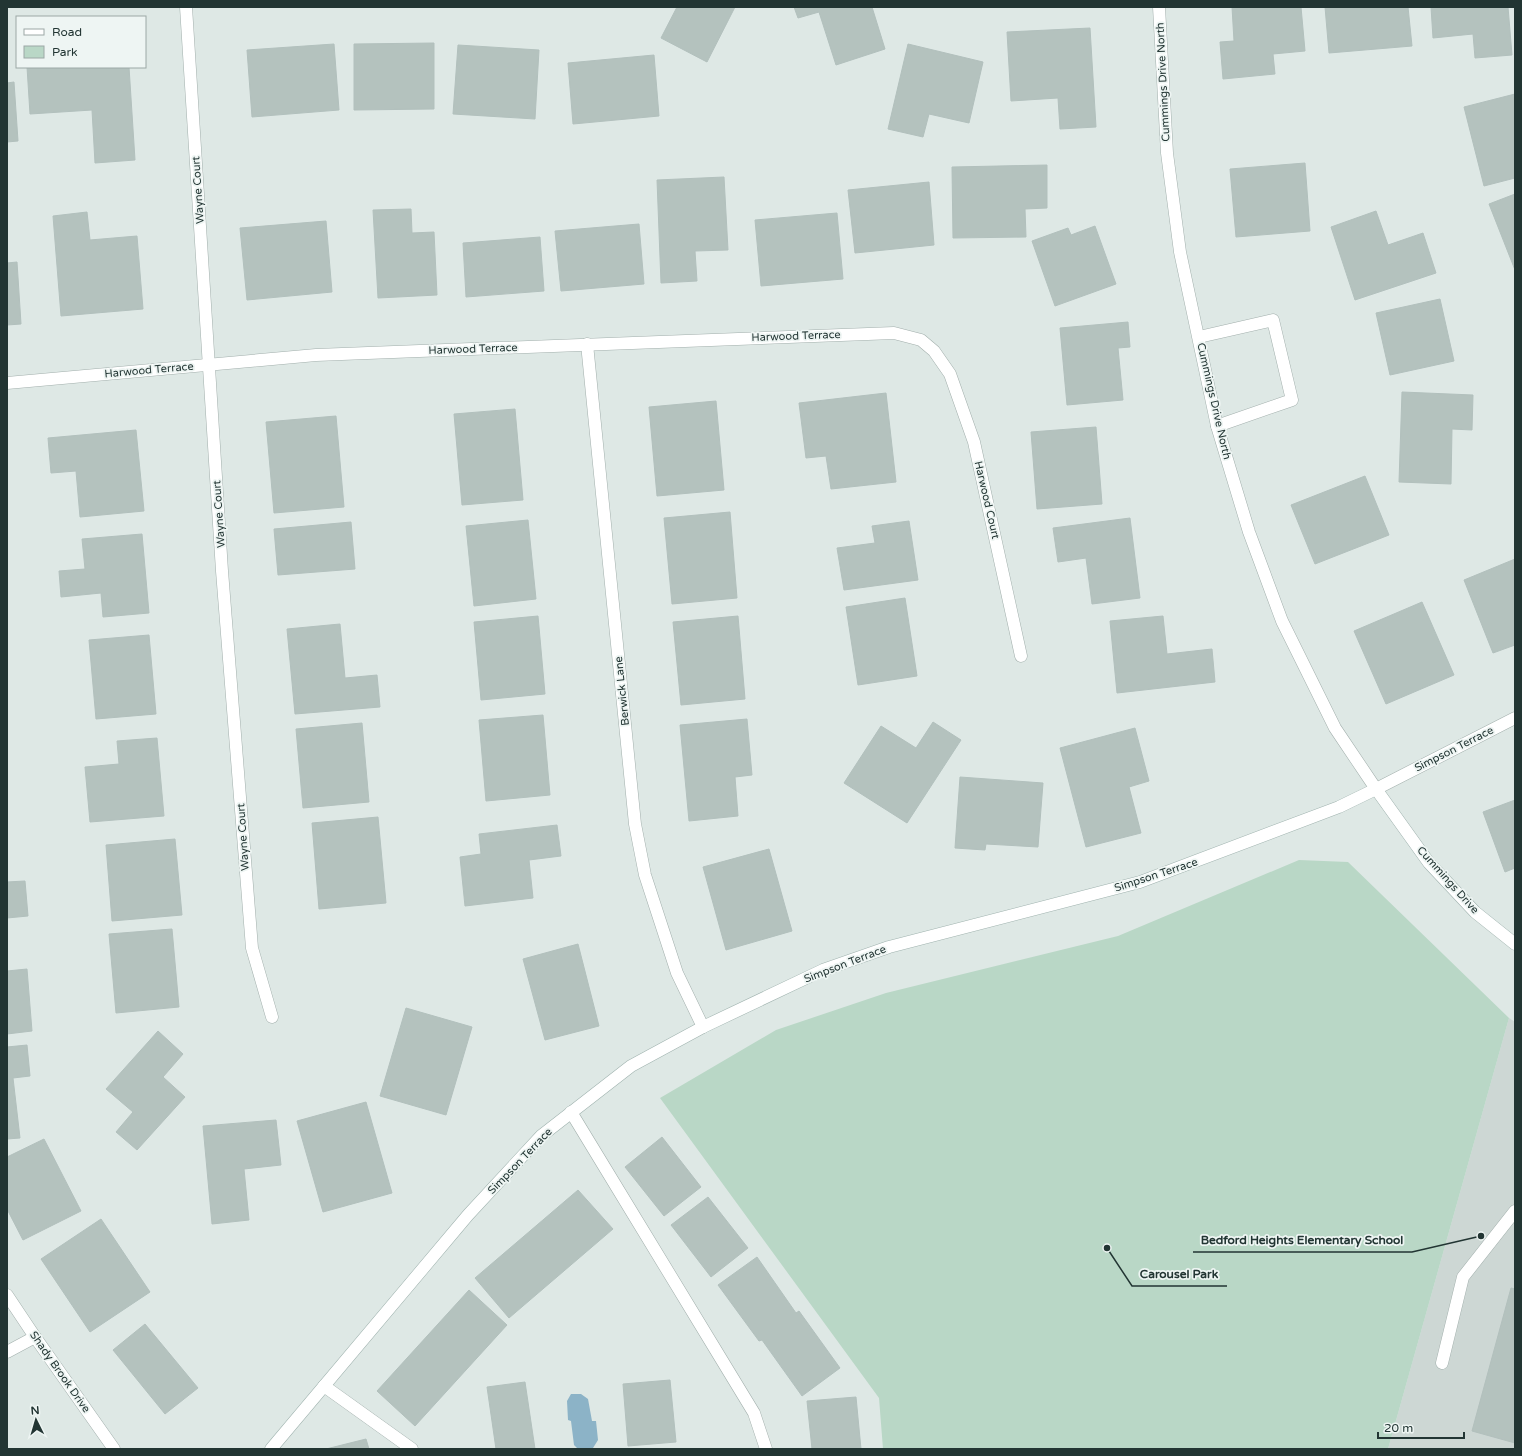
<svg xmlns="http://www.w3.org/2000/svg" width="1522" height="1456" viewBox="0 0 1522 1456" font-family="'Varela Round',sans-serif">
<rect width="100%" height="100%" fill="#dee8e5"/>
<path fill="#cdd7d4" d="M1509,1018l6,4v427h-127z"/>
<path fill="#b9d7c6" d="M1299,860l49,2 161,156 -121,431h-505l-4,-51 -219,-300 116,-68 110,-37 232,-57z"/>
<path fill="#8cb3c7" d="M571,1394h10l7,5 4,22h4l2,19 -5,8 -15,1 -4,-4 -3,-24 -3,-1 -1,-19z"/>
<g fill="#b4c2be" stroke="#b2c0bd">
<path d="M677,7h58l-28,55 -46,-24z"/>
<path d="M794,7h78l13,42 -49,16 -17,-53 -21,6z"/>
<path d="M1232,7h69l4,44 -32,3 2,20 -52,5 -3,-37 14,-1z"/>
<path d="M1325,7h83l4,39 -83,7z"/>
<path d="M1431,7h77l4,48 -37,3 -2,-24 -40,4z"/>
<path d="M1090,28l6,99 -36,2 -2,-31 -47,3 -4,-69z"/>
<path d="M434,43v66l-80,1v-66z"/>
<path d="M334,44l5,66 -87,7 -5,-67z"/>
<path d="M908,44l75,18 -14,61 -40,-9 -6,23 -35,-8z"/>
<path d="M458,45l81,5 -4,69 -82,-5z"/>
<path d="M654,55l5,61 -86,8 -5,-61z"/>
<path d="M27,67h102l6,93 -40,3 -3,-53 -62,4z"/>
<path d="M14,82l4,59 -11,1v-59z"/>
<path d="M1515,94v84l-31,8 -20,-79z"/>
<path d="M1305,163l5,68 -74,6 -6,-68z"/>
<path d="M1047,165v43l-22,1 1,28 -73,1 -1,-71z"/>
<path d="M724,177l4,73 -33,1 2,30 -36,2 -4,-103z"/>
<path d="M929,182l5,63 -79,8 -7,-63z"/>
<path d="M1515,194v76l-26,-66z"/>
<path d="M411,209l1,24 22,-1 3,63 -59,3 -5,-88z"/>
<path d="M1376,211l12,34 35,-12 13,40 -81,27 -24,-73z"/>
<path d="M87,212l3,28 47,-4 6,73 -82,7 -8,-100z"/>
<path d="M837,213l6,66 -82,7 -6,-66z"/>
<path d="M326,221l6,71 -85,8 -7,-72z"/>
<path d="M639,224l5,60 -83,7 -6,-60z"/>
<path d="M1095,226l21,58 -61,22 -23,-65 36,-13 3,7z"/>
<path d="M540,237l4,54 -78,6 -3,-54z"/>
<path d="M17,262l4,62 -14,1v-62z"/>
<path d="M1440,299l14,62 -64,14 -14,-62z"/>
<path d="M1128,322l2,25 -12,1 5,52 -56,5 -7,-77z"/>
<path d="M1402,392l71,3 -1,35 -20,-1 -1,55 -52,-2z"/>
<path d="M886,393l10,89 -65,7 -5,-33 -20,2 -7,-55z"/>
<path d="M716,401l8,89 -67,6 -8,-89z"/>
<path d="M515,409l8,91 -61,5 -8,-91z"/>
<path d="M336,416l8,91 -70,6 -8,-91z"/>
<path d="M1096,427l6,77 -65,5 -6,-77z"/>
<path d="M136,430l8,81 -64,6 -4,-46 -25,2 -3,-35z"/>
<path d="M1365,476l24,59 -74,29 -24,-59z"/>
<path d="M730,512l7,86 -65,6 -8,-86z"/>
<path d="M1130,518l10,80 -48,6 -6,-46 -28,4 -5,-34z"/>
<path d="M528,520l8,79 -62,7 -8,-80z"/>
<path d="M909,521l9,59 -74,10 -7,-42 38,-5 -3,-17z"/>
<path d="M351,522l4,47 -77,6 -4,-46z"/>
<path d="M142,534l7,79 -46,4 -2,-24 -40,4 -2,-26 26,-2 -3,-30z"/>
<path d="M1515,559v86l-22,8 -29,-73z"/>
<path d="M905,598l12,78 -59,9 -12,-78z"/>
<path d="M1422,602l32,73 -68,29 -32,-73z"/>
<path d="M538,616l7,78 -64,6 -7,-78z"/>
<path d="M738,616l7,83 -64,6 -8,-83z"/>
<path d="M1163,616l4,38 45,-5 3,33 -98,11 -7,-72z"/>
<path d="M340,624l5,54 32,-3 3,32 -85,7 -8,-85z"/>
<path d="M149,635l7,79 -60,5 -7,-79z"/>
<path d="M543,715l7,80 -64,6 -7,-81z"/>
<path d="M747,719l5,56 -17,2 3,39 -49,5 -9,-96z"/>
<path d="M933,722l28,18 -54,83 -63,-40 37,-57 35,22z"/>
<path d="M362,723l7,79 -66,6 -7,-79z"/>
<path d="M1135,728l14,53 -20,6 12,46 -55,14 -26,-99z"/>
<path d="M157,738l7,78 -74,6 -5,-55 34,-3 -2,-23z"/>
<path d="M960,777l83,6 -5,64 -52,-3 -1,6 -30,-2z"/>
<path d="M1515,800v68l-10,4 -22,-60z"/>
<path d="M378,817l8,86 -67,6 -7,-86z"/>
<path d="M557,825l4,31 -32,4 4,38 -68,8 -5,-49 21,-3 -2,-20z"/>
<path d="M175,839l7,76 -70,6 -6,-76z"/>
<path d="M769,849l23,82 -66,19 -23,-83z"/>
<path d="M25,881l3,35 -21,2v-36z"/>
<path d="M172,929l7,78 -63,6 -7,-79z"/>
<path d="M578,944l21,82 -54,14 -22,-81z"/>
<path d="M27,969l5,62 -25,3v-63z"/>
<path d="M406,1008l66,19 -26,88 -66,-19z"/>
<path d="M158,1031l25,23 -20,23 22,20 -48,53 -21,-18 17,-20 -27,-23z"/>
<path d="M27,1045l3,31 -17,2 7,60 -13,1v-92z"/>
<path d="M366,1102l26,91 -69,19 -26,-91z"/>
<path d="M276,1120l5,45 -37,4 5,51 -37,4 -9,-98z"/>
<path d="M662,1137l39,50 -37,29 -39,-49z"/>
<path d="M44,1139l37,72 -58,29 -16,-31v-52z"/>
<path d="M578,1190l35,39 -104,89 -34,-40z"/>
<path d="M708,1197l40,51 -37,29 -40,-52z"/>
<path d="M101,1219l49,73 -60,40 -49,-73z"/>
<path d="M757,1257l39,56 3,-2 41,57 -38,28 -40,-56 -3,1 -41,-56z"/>
<path d="M1511,1288l4,1v154l-43,-12z"/>
<path d="M469,1290l38,35 -92,101 -38,-35z"/>
<path d="M145,1324l53,64 -33,26 -52,-64z"/>
<path d="M670,1380l6,62 -48,4 -5,-62z"/>
<path d="M525,1382l10,67h-39l-9,-62z"/>
<path d="M856,1397l5,52h-49l-5,-48z"/>
<path d="M366,1439l3,10h-43z"/>
</g>
<g fill="none" stroke-linecap="round" stroke-linejoin="round">
<defs>
<g id="lane">
<path d="M1199,337l74,-17 19,80 -75,26"/>
<path d="M571,1112l183,301 12,36"/>
<path d="M1442,1363l21,-86 52,-66"/>
<path d="M324,1386l88,63"/>
</g>
<g id="street">
<path d="M186,7l36,564 30,377 20,69"/>
<path d="M1159,7l8,146 13,99 37,174 32,106 33,89 53,107 41,61 139,-71"/>
<path d="M587,344l48,480 10,51 32,98 26,54"/>
<path d="M7,383l309,-28 578,-22 27,7 13,11 16,23 24,68 47,214"/>
<path d="M7,1295l28,42 79,112"/>
<path d="M7,1352l28,-15"/>
</g>
<path id="secondary" d="M271,1449l197,-234 73,-79 90,-70 72,-39 120,-57 66,-23 251,-65 199,-75 37,-18 53,74 46,49 40,32"/>
</defs>
<use href="#lane" stroke="#a2afac" stroke-width="13"/>
<use href="#street" stroke="#a2afac" stroke-width="13"/>
<use href="#secondary" stroke="#9fb2ae" stroke-width="13"/>
<use href="#lane" stroke="#fff" stroke-width="12"/>
<use href="#street" stroke="#fff" stroke-width="12"/>
<use href="#secondary" stroke="#fff" stroke-width="12"/>
</g>
<g text-anchor="middle" dominant-baseline="central" stroke-width="3.5" stroke-linejoin="round" paint-order="stroke">
<g font-size="11" fill="#223533" stroke="#eef5f3">
<text transform="translate(1163 82) rotate(-93)">Cummings Drive North</text>
<text transform="translate(198 190) rotate(-94)">Wayne Court</text>
<text transform="translate(796 336) rotate(-2)">Harwood Terrace</text>
<text transform="translate(473 349) rotate(-2)">Harwood Terrace</text>
<text transform="translate(149 370) rotate(-5)">Harwood Terrace</text>
<text transform="translate(1214 401) rotate(77)">Cummings Drive North</text>
<text transform="translate(987 500) rotate(77)">Harwood Court</text>
<text transform="translate(219 514) rotate(-94)">Wayne Court</text>
<text transform="translate(622 691) rotate(-96)">Berwick Lane</text>
<text transform="translate(1454 749) rotate(-27)">Simpson Terrace</text>
<text transform="translate(243 837) rotate(-94)">Wayne Court</text>
<text transform="translate(1156 875) rotate(-18)">Simpson Terrace</text>
<text transform="translate(1448 880) rotate(48)">Cummings Drive</text>
<text transform="translate(845 964) rotate(-21)">Simpson Terrace</text>
<text transform="translate(520 1161) rotate(-46)">Simpson Terrace</text>
<text transform="translate(60 1372) rotate(55)">Shady Brook Drive</text>
</g>
</g>
<path fill="none" stroke="#223533" stroke-width="1.5" d="M1481 1236L1412 1252H1193M1107 1248L1132 1286H1227"/>
<g fill="#223533" stroke="#eef5f3" stroke-width="1.5">
<circle cx="1481" cy="1236" r="4"/>
<circle cx="1107" cy="1248" r="4"/>
</g>
<g font-size="12" text-anchor="middle" font-weight="bold" fill="#223533" stroke="#eef5f3" stroke-width="3.5" stroke-linejoin="round" paint-order="stroke">
<text x="1302" y="1244">Bedford Heights Elementary School</text>
<text x="1179" y="1278">Carousel Park</text>
</g>
<rect width="1522" height="1456" fill="none" stroke="#223533" stroke-width="16"/>
<rect x="16" y="16" width="130" height="52" fill="#eef5f3" stroke="#9ca8a6"/>
<rect x="24" y="29" width="20" height="6" fill="#ffffff" stroke="#9ca8a6"/>
<text x="52" y="36" font-size="12" fill="#223533">Road</text>
<rect x="24" y="46" width="20" height="12" fill="#b9d7c6" stroke="#9ca8a6"/>
<text x="52" y="56" font-size="12" fill="#223533">Park</text>
<g transform="translate(36 1420) rotate(355)" stroke="#eef5f3" stroke-width="3" paint-order="stroke">
<path d="M0-3L7 15L0 10L-7 15Z" fill="#223533"/>
<text y="-6" font-size="11" font-weight="bold" text-anchor="middle" fill="#223533">N</text>
</g>
<path d="M1378 1432v6h86v-6" fill="none" stroke="#223533" stroke-width="2"/>
<text x="1384" y="1432" font-size="12" fill="#223533" stroke="#eef5f3" stroke-width="3" paint-order="stroke">20 m</text>
</svg>
